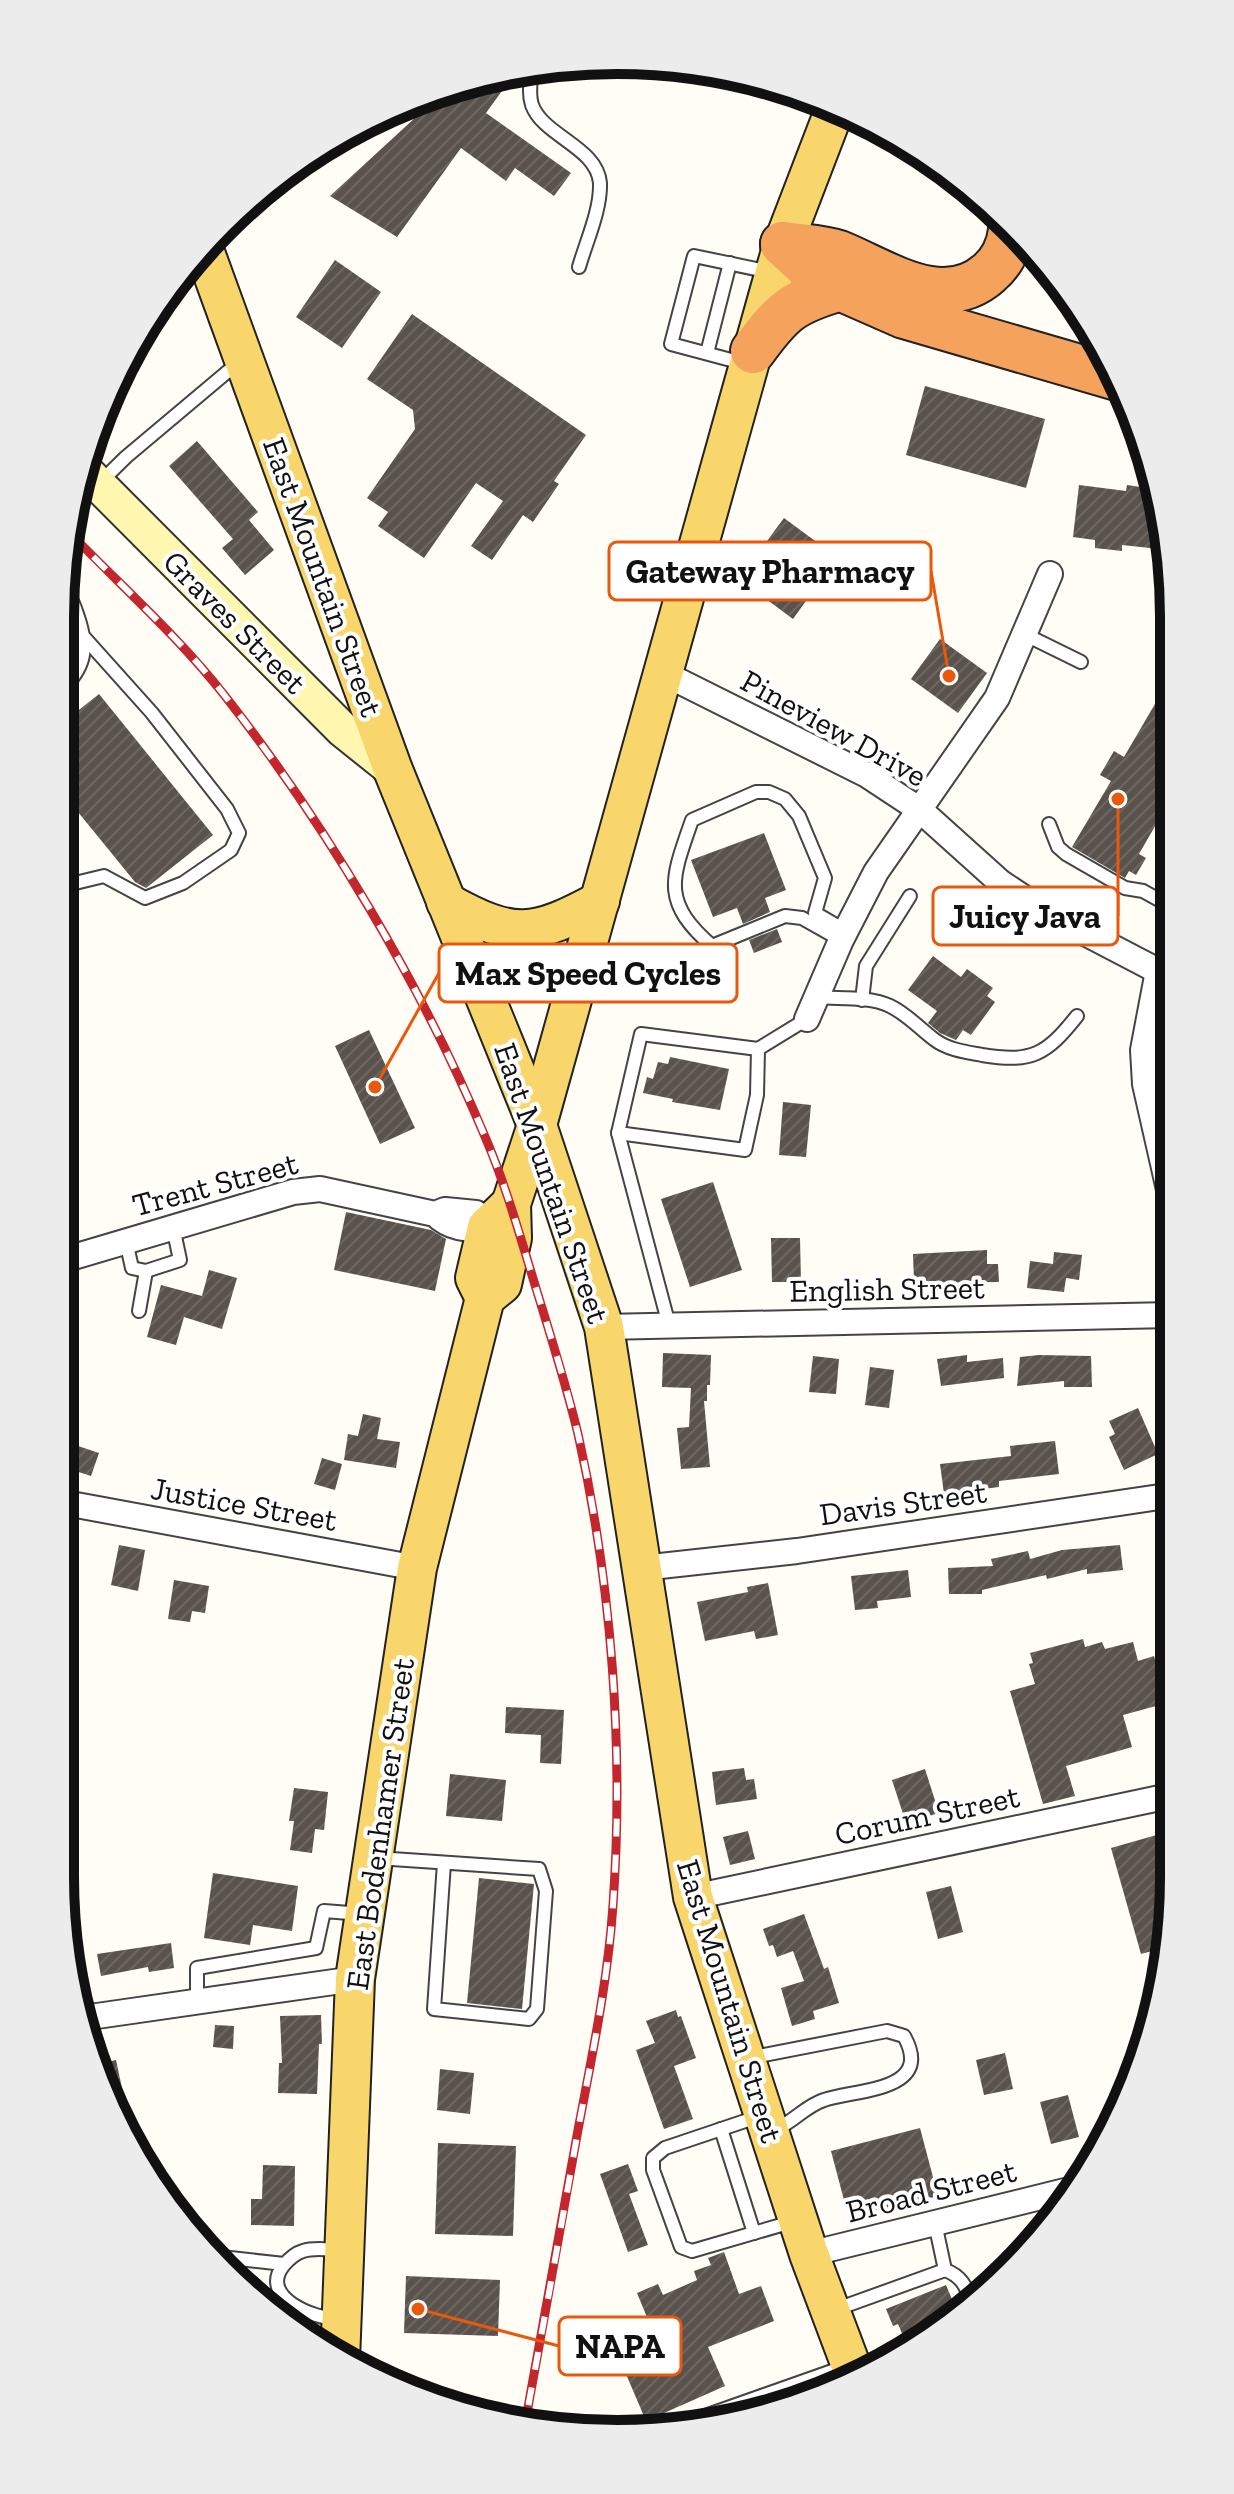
<svg xmlns="http://www.w3.org/2000/svg" width="1234" height="2494" viewBox="0 0 1234 2494" font-family="'Zilla Slab',serif">
<defs>
<pattern id="building-hatch" width="6" height="6" patternUnits="userSpaceOnUse" patternTransform="scale(2)"><rect width="6" height="6" fill="#5a524d"/><path d="M-1 1l2-2M0 6l6-6M5 7l2-2" fill="none" stroke="#6d6662"/></pattern>
</defs>
<rect width="100%" height="100%" fill="#fffdf5"/>
<g fill="url(#building-hatch)">
<path d="M517,70l-31,43 85,60 -17,23 -39,-28 -9,13 -45,-33 -64,89 -67,-41 99,-91 -10,-7z"/>
<path d="M335,260l46,32 -39,56 -46,-31z"/>
<path d="M412,314l174,121 -32,46 5,3 -26,38 -10,-7 -31,45 -21,-14 32,-45 -27,-18 -52,75 -46,-32 10,-14 -21,-14 48,-69 -2,-19 -46,-31z"/>
<path d="M925,386l120,33 -19,69 -120,-33z"/>
<path d="M197,441l61,71 -9,8 25,30 -29,25 -23,-27 11,-9 -64,-73z"/>
<path d="M1079,485l47,6 1,-6 27,4 15,61 -47,-5v6l-27,-3v-8l-22,-3z"/>
<path d="M784,518l65,48 -10,14 -4,-3 -7,9 -7,-6 -28,39 -43,-32 25,-34 -11,-8z"/>
<path d="M940,639l47,34 -29,40 -47,-34z"/>
<path d="M99,694l114,141 -67,53 -11,-6 -75,-92v-65z"/>
<path d="M1159,697l11,7v96l-31,54 7,4 -10,17 -7,-4 -4,7 -53,-31 39,-66 -11,-6 14,-24 10,6z"/>
<path d="M764,833l22,57 -21,8 5,14 -27,12 -6,-16 -24,9 -22,-57z"/>
<path d="M777,929l5,13 -28,11 -5,-13z"/>
<path d="M933,956l28,21 6,-8 26,19 -6,8 8,6 -24,33 -8,-5 -7,10 -16,-7 -12,-10 9,-12 -29,-21z"/>
<path d="M369,1030l46,98 -35,16 -45,-98z"/>
<path d="M670,1057l59,12 -9,41 -48,-8 1,-3 -30,-6 4,-16 6,2 5,-17 10,2z"/>
<path d="M783,1102l28,3 -5,52 -27,-2z"/>
<path d="M713,1182l29,88 -52,17 -29,-88z"/>
<path d="M346,1212l85,18 15,9 -11,52 -101,-21z"/>
<path d="M771,1238h29l1,44h-29z"/>
<path d="M987,1250v14h11l1,18 -85,1 -1,-29z"/>
<path d="M1054,1252l28,3 -3,25 -13,-2 -2,14 -37,-4 3,-27 23,3z"/>
<path d="M209,1270l28,8 -15,51 -38,-12 -8,28 -29,-8 14,-52 41,11z"/>
<path d="M663,1353l48,2 -1,30h-3v16h-3l6,66 -29,2 -4,-41 12,-1 2,-39 -29,-1z"/>
<path d="M967,1355v7l36,-4 1,20 -63,8 -4,-27z"/>
<path d="M1039,1355l52,1 1,31h-28v-6l-47,5 3,-29z"/>
<path d="M813,1356l26,3 -3,35 -27,-2z"/>
<path d="M870,1367l24,3 -5,38 -24,-3z"/>
<path d="M1138,1408l20,46 -34,16 -15,-33 6,-3 -6,-13z"/>
<path d="M363,1414l18,4 -4,21 23,3 -4,26 -52,-8 4,-26 10,2z"/>
<path d="M63,1441l36,12 -8,23 -31,-10z"/>
<path d="M1055,1441l4,33 -60,7v6l-55,7 -4,-30 71,-8 -1,-10z"/>
<path d="M322,1458l20,6 -7,26 -21,-6z"/>
<path d="M119,1545l26,5 -7,41 -27,-6z"/>
<path d="M1120,1545l3,25 -36,4v-5l-40,10 -1,-4 -64,15v4h-33l-1,-26 45,-2 -2,-7 37,-8 2,8 32,-9z"/>
<path d="M908,1570l3,27 -34,4 1,7 -23,2 -4,-34z"/>
<path d="M174,1580l35,6 -4,27 -13,-2 -2,11 -22,-3z"/>
<path d="M768,1583l10,52 -22,4 -2,-8 -49,10 -8,-39 51,-10 -1,-5z"/>
<path d="M1083,1639l2,8 17,-5 3,7 28,-7 5,19 16,-5 13,47 -44,12 9,32 -66,19 9,30 -32,8 -33,-113 25,-7 -6,-20 4,-1 -3,-10z"/>
<path d="M506,1707l58,3 -3,54 -21,-1 1,-28 -36,-2z"/>
<path d="M744,1768l2,12 8,-1 3,20 -41,6 -4,-33z"/>
<path d="M925,1769l14,44 -33,10 -14,-43z"/>
<path d="M450,1774l56,6 -4,41 -56,-5z"/>
<path d="M294,1788l34,4 -4,38 -9,-1 -3,24 -22,-3 4,-29h-5z"/>
<path d="M1174,1830v47l-7,70 -26,7 -30,-106z"/>
<path d="M748,1831l7,28 -25,6 -7,-28z"/>
<path d="M213,1873l85,13 -6,45 -39,-6 -3,20 -46,-7z"/>
<path d="M479,1878l55,6 -12,125 -55,-6z"/>
<path d="M951,1886l12,46 -25,7 -12,-47z"/>
<path d="M804,1914l20,55 4,-2 11,36 -26,8 2,8 -23,7 -11,-38 23,-7 -11,-30 -16,6 -4,-12 -4,1 -6,-17z"/>
<path d="M171,1943l3,25 -25,4 -1,-5 -47,9 -4,-22z"/>
<path d="M676,2010l2,7 3,-1 15,42 -22,8 19,53 -29,10 -28,-79 19,-7 -9,-22z"/>
<path d="M321,2015l1,29h-3l-2,50 -39,-1 1,-30h3l-2,-47z"/>
<path d="M215,2025l19,1 -1,23 -20,-2z"/>
<path d="M1005,2053l8,36 -29,6 -8,-35z"/>
<path d="M116,2060l13,61 -4,1 -31,-57z"/>
<path d="M440,2069l34,4 -4,41 -33,-4z"/>
<path d="M1068,2095l11,42 -28,7 -11,-42z"/>
<path d="M920,2128l18,68 -89,23 -18,-68z"/>
<path d="M438,2143l78,3 -3,90 -78,-2z"/>
<path d="M628,2164l10,27 -9,3 19,51 -20,7 -28,-78z"/>
<path d="M263,2165l32,1 -1,60 -43,-1v-26h11z"/>
<path d="M724,2252l15,42 22,-8 13,35 -66,26 17,39 -79,35 -26,-61 38,-16 -21,-51 21,-9 5,11 34,-15 -3,-9 17,-6 -3,-7z"/>
<path d="M406,2276l94,4 -2,56 -94,-3z"/>
<path d="M946,2285l13,31 -29,19 -23,10 -9,-21 -5,2 -7,-17z"/>
</g>
<g fill="none" stroke-linecap="round" stroke-linejoin="round">
<defs>
<g id="lane">
<path d="M532,68c-1,12 -4,25 0,37 11,31 65,42 68,78 1,27 -14,59 -21,84"/>
<path d="M707,353l23,-90"/>
<path d="M746,364l-75,-20 23,-88 76,16"/>
<path d="M71,511l55,-54 113,-95"/>
<path d="M1024,634l57,28"/>
<path d="M60,692c25,-24 29,-43 18,-75 -4,-12 -6,-19 -15,-27"/>
<path d="M1049,824l9,23 8,7 59,34 18,3 27,15"/>
<path d="M60,872l11,12 33,-8 41,22 38,-15 48,-33 8,-17 -12,-24 -75,-96 -69,-77"/>
<path d="M841,940l-39,-22 -17,-2 -73,30c-52,-45 -40,-68 -20,-126l64,-28h13l16,7 14,17 26,62 -10,35 31,18"/>
<path d="M817,997c23,2 52,-1 73,9 17,8 30,23 45,34 14,10 31,12 47,15 50,8 64,0 95,-39"/>
<path d="M862,1000l4,-34 44,-70"/>
<path d="M758,1049l-1,46 -12,55 -127,-17 23,-99 117,15 49,-30"/>
<path d="M618,1133l51,192"/>
<path d="M126,1241l6,27 14,3 34,-11 -7,-33"/>
<path d="M139,1311l7,-40"/>
<path d="M377,1858l162,11 7,22 -9,118 -8,10 -95,-10 10,-146"/>
<path d="M197,2002v-34l119,-20 8,-37 38,3"/>
<path d="M748,2058l139,-27 17,5c31,56 -48,53 -80,64 -17,5 -31,22 -49,30"/>
<path d="M760,2116l-95,32 -12,10v12l28,77 11,4 103,-30"/>
<path d="M721,2129l33,104"/>
<path d="M935,2223l10,47"/>
<path d="M212,2256l72,8"/>
<path d="M834,2310l111,-40c17,6 21,17 28,34"/>
<path d="M338,2319c-24,0 -79,-22 -55,-53 5,-6 13,-13 20,-15 12,-4 26,-1 38,-1"/>
</g>
<g id="street">
<path d="M663,673l204,102 53,35 80,72 45,30 113,59 13,1"/>
<path d="M1158,971l-15,79 2,34 27,119"/>
<path d="M807,1019l34,-79 35,-68 121,-174 53,-124"/>
<path d="M60,1261l233,-69 27,-3 115,25c14,14 33,17 52,13l-11,-14 -31,-3 -10,4"/>
<path d="M604,1327l568,-12"/>
<path d="M60,1502l357,66"/>
<path d="M642,1568l155,-17 376,-56"/>
<path d="M693,1897l481,-102"/>
<path d="M83,2018l272,-39"/>
<path d="M809,2254l260,-64"/>
<path d="M686,2429l167,-59"/>
</g>
<path id="secondary" d="M83,469l260,261 50,40"/>
<g id="primary">
<path d="M203,247l190,523 144,355 67,202 89,570 116,357 47,125"/>
<path d="M446,902c68,38 87,35 154,-1"/>
<path d="M485,1298l-10,-20 12,-51 24,-23"/>
<path d="M340,2360l15,-381 62,-411 68,-270 17,-14 10,-46 -1,-34 26,-79 232,-832 14,-49 53,-138"/>
</g>
<g id="highway">
<path d="M783,244l39,36 82,36 213,62"/>
<path d="M783,244c18,3 39,3 56,9 45,18 104,61 150,20 13,-11 20,-26 22,-43"/>
<path d="M753,351c29,-40 39,-49 88,-63"/>
</g>
</defs>
<use href="#lane" stroke="#444" stroke-width="16"/>
<use href="#street" stroke="#444" stroke-width="28"/>
<use href="#secondary" stroke="#333" stroke-width="38"/>
<use href="#primary" stroke="#222" stroke-width="42"/>
<use href="#highway" stroke="#222" stroke-width="48"/>
<use href="#lane" stroke="#fff" stroke-width="12"/>
<use href="#street" stroke="#fff" stroke-width="24"/>
<use href="#secondary" stroke="#fff6b0" stroke-width="34"/>
<use href="#primary" stroke="#f9d66b" stroke-width="38"/>
<use href="#highway" stroke="#f5a25d" stroke-width="44"/>
<defs>
<path id="rail" d="M68,531c53,55 110,105 157,165 102,130 197,290 261,443 20,47 34,97 49,146 15,49 31,99 43,149 34,152 46,316 35,471 -5,76 -21,150 -35,225 -17,98 -35,196 -53,294"/>
</defs>
<use href="#rail" stroke="#c4262e" stroke-width="9"/>
<use href="#rail" stroke="#fff" stroke-width="6" stroke-dasharray="18" stroke-linecap="butt"/>
</g>
<g text-anchor="middle" dominant-baseline="central" stroke-width="8" stroke-linejoin="round" paint-order="stroke">
<g font-size="32" fill="#111" stroke="#fff">
<text transform="translate(323 577) rotate(70)">East Mountain Street</text>
<text transform="translate(235 622) rotate(45)">Graves Street</text>
<text transform="translate(834 728) rotate(29)">Pineview Drive</text>
<text transform="translate(552 1183) rotate(71)">East Mountain Street</text>
<text transform="translate(215 1184) rotate(-15)">Trent Street</text>
<text transform="translate(887 1289) rotate(-1)">English Street</text>
<text transform="translate(903 1503) rotate(-8)">Davis Street</text>
<text transform="translate(244 1504) rotate(10)">Justice Street</text>
<text transform="translate(927 1815) rotate(-12)">Corum Street</text>
<text transform="translate(380 1824) rotate(-82)">East Bodenhamer Street</text>
<text transform="translate(730 2001) rotate(73)">East Mountain Street</text>
<text transform="translate(931 2191) rotate(-14)">Broad Street</text>
</g>
</g>
<path d="M0 0H1234V2494H0ZM617 74H617A543 543 0 0 1 1160 617V1877A543 543 0 0 1 617 2420H617A543 543 0 0 1 74 1877V617A543 543 0 0 1 617 74Z" fill="#ececec" fill-rule="evenodd"/>
<path fill="none" stroke="#111" stroke-width="10" d="M617 74H617A543 543 0 0 1 1160 617V1877A543 543 0 0 1 617 2420H617A543 543 0 0 1 74 1877V617A543 543 0 0 1 617 74Z"/>
<path fill="none" stroke="#e8590c" stroke-width="3" d="M949 676L931 571M1118 799L1118 916M375 1087L439 973M418 2309L559 2346"/>
<g fill="#e8590c" stroke="#fff" stroke-width="3">
<circle cx="949" cy="676" r="8"/>
<circle cx="1118" cy="799" r="8"/>
<circle cx="375" cy="1087" r="8"/>
<circle cx="418" cy="2309" r="8"/>
</g>
<g fill="#fff" stroke="#e8590c" stroke-width="3">
<rect x="609" y="542" width="322" height="58" rx="8"/>
<rect x="933" y="887" width="185" height="58" rx="8"/>
<rect x="439" y="944" width="298" height="58" rx="8"/>
<rect x="559" y="2317" width="122" height="58" rx="8"/>
</g>
<g font-size="34" text-anchor="middle" font-weight="bold" fill="#111">
<text x="770" y="583">Gateway Pharmacy</text>
<text x="1025" y="928">Juicy Java</text>
<text x="588" y="985">Max Speed Cycles</text>
<text x="620" y="2358">NAPA</text>
</g>
</svg>
